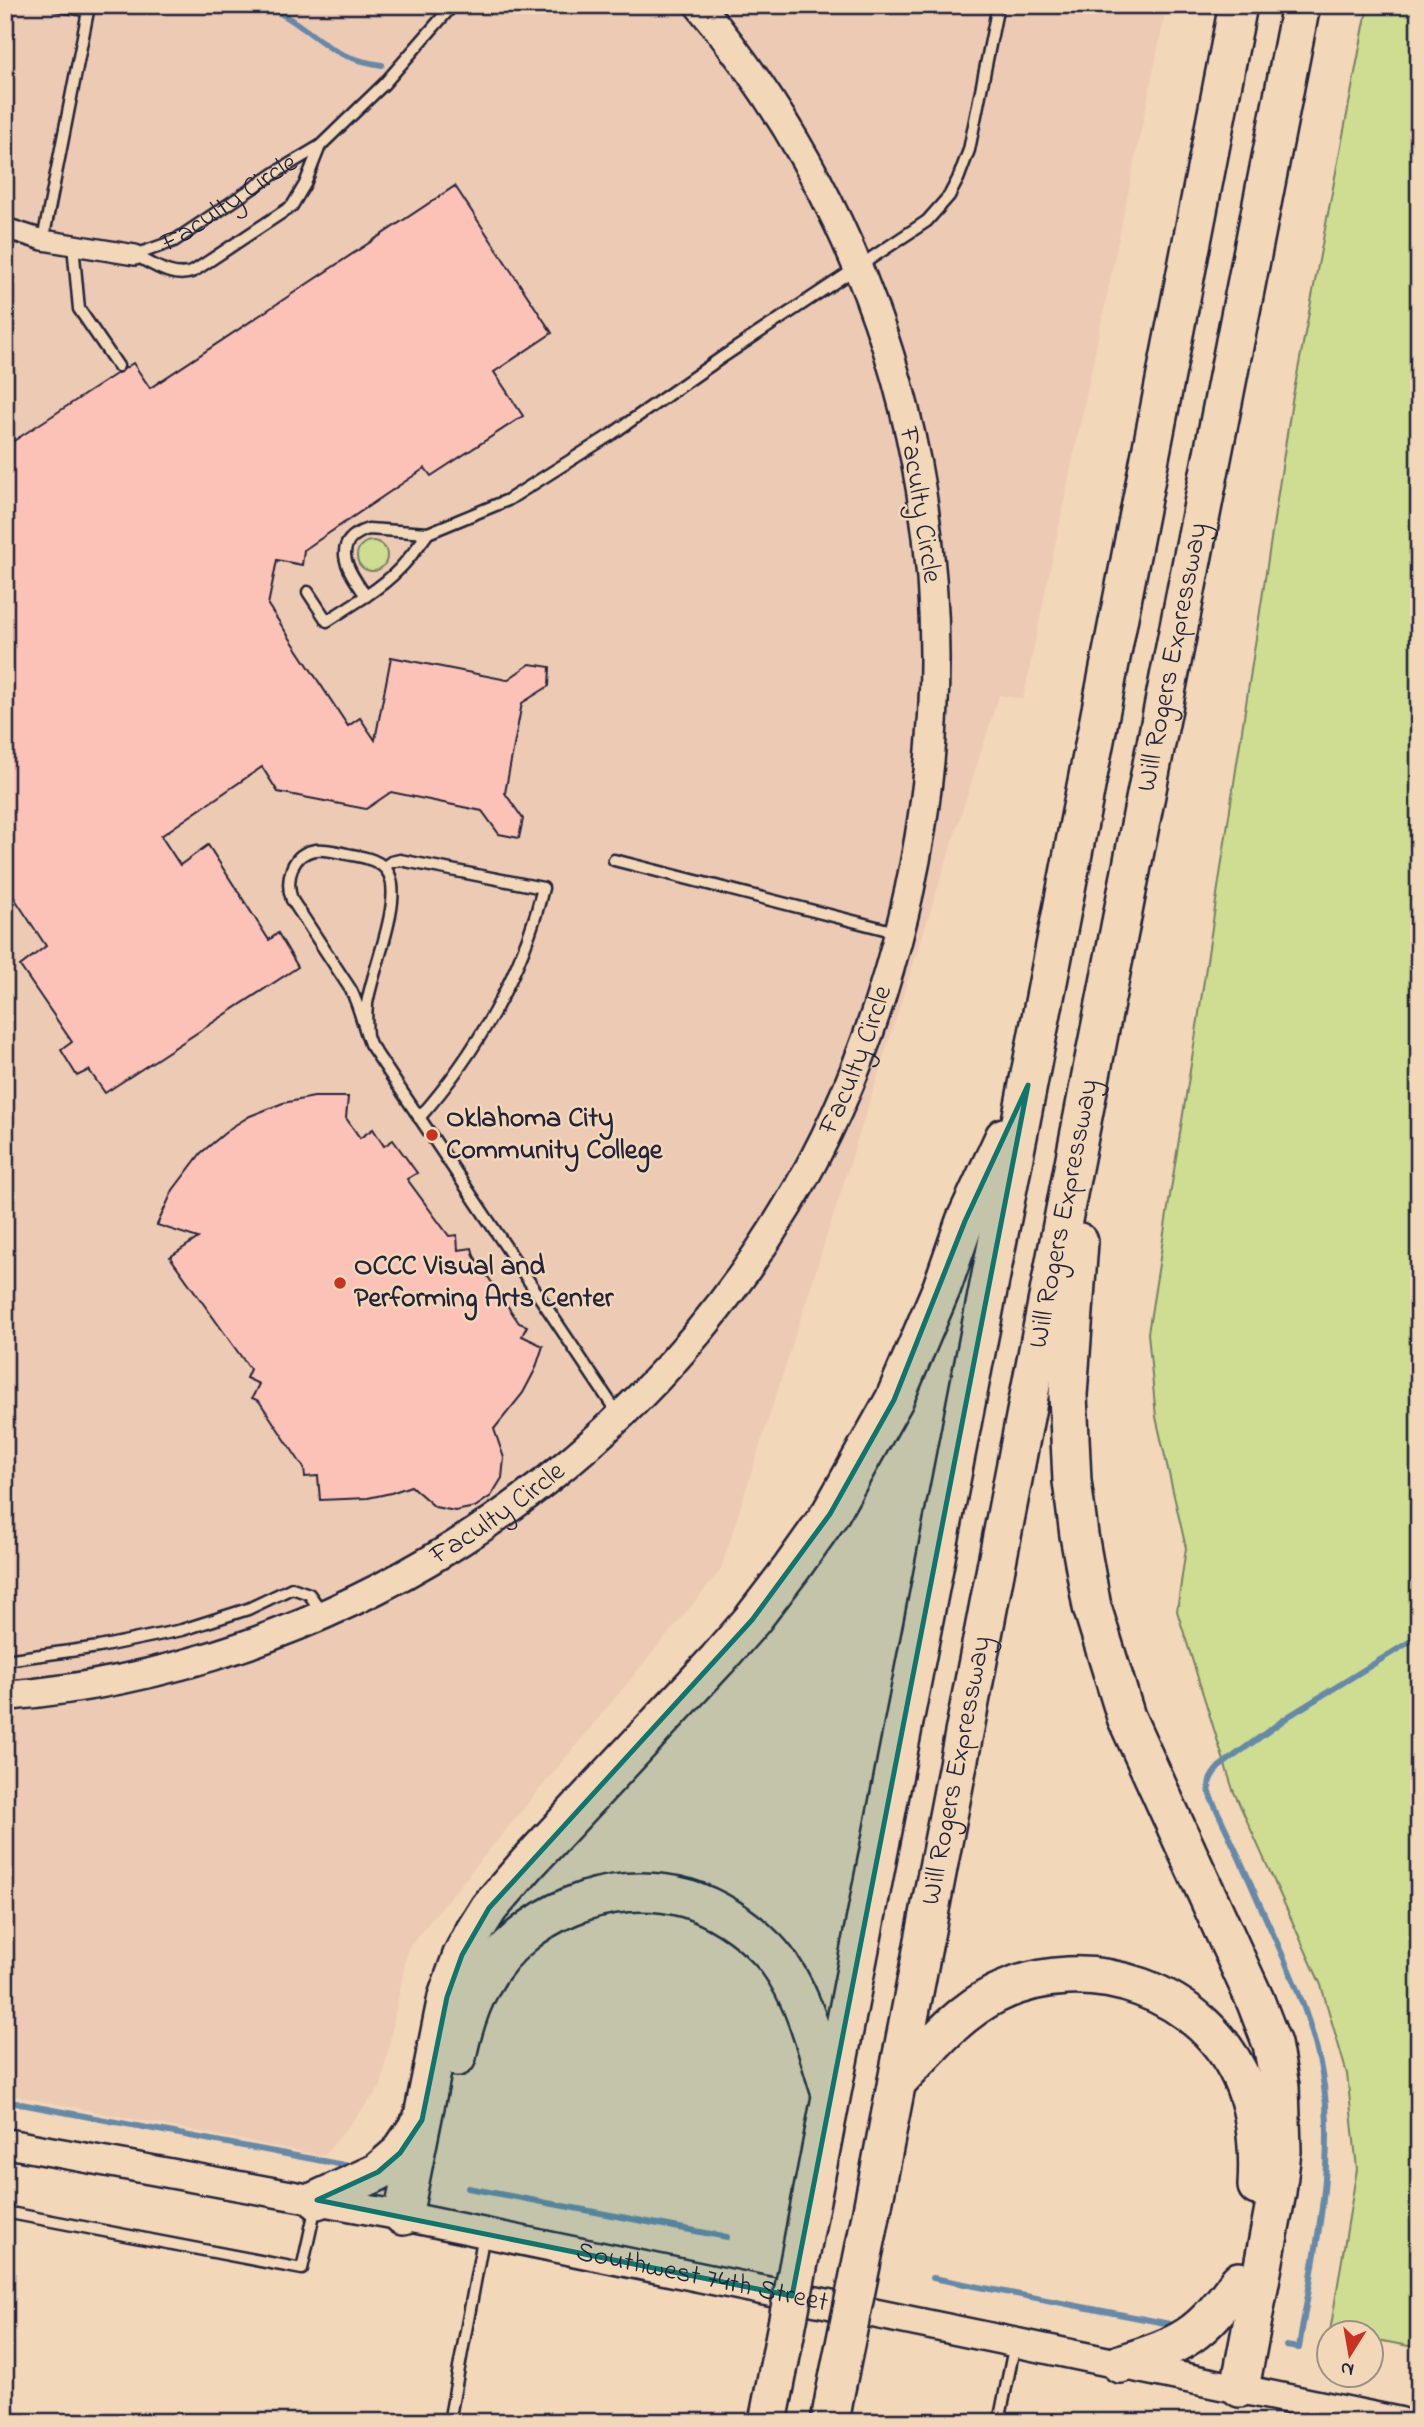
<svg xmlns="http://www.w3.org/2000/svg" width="1424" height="2427" viewBox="0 0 1424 2427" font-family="'Indie Flower',sans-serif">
<rect width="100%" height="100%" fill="#f2d7b9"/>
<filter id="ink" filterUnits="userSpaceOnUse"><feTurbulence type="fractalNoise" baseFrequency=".0143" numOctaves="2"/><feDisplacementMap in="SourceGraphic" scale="14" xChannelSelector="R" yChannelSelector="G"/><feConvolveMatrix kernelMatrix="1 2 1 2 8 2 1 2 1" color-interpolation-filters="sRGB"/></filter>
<g filter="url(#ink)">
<path fill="#edcab3" d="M5,5h1162l-144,694 -24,-4 -279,876 -312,377 -27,138 -57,70 -319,-62z"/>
<g fill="#cedd91" stroke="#788066" stroke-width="2">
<path d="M1368,5h51v2343l-47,-9v-7h-42l27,-163 -10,-95 -26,-89 -88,-195 -56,-179 9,-63 -30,-131 -8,-84 48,-300 96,-632z"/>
<circle cx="372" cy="556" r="15"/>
</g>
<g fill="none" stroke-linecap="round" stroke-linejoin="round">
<g stroke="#6689a9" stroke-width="6">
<path d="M259,5c30,9 41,22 66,39 15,12 38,18 57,21"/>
<path d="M5,2101l344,65"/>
<path d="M468,2188l259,49"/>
<path d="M933,2278l237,46"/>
<path d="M1286,2346l13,2c12,-79 33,-162 27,-243 -5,-68 -34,-130 -62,-191 -17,-39 -34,-78 -53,-116 -4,-14 -2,-20 8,-31l70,-51 130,-80"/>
</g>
</g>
<g fill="#fdc2b7" stroke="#22223b" stroke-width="2">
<path d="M455,186l97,147 -58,39 29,44 -92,60 -6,-8 -121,82 -2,15 -25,-5 -9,45 80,121 12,-8 15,22 16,-83 116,23 23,-16 20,3 -1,19 -27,17 -17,90 18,26 -4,19 -20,-4 -17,-23 -91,-19 -25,17 -88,-17 -16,-25 -101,69 19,29 28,-20 61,95 9,-7 20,34 -193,126 -16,-23 -12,6 -16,-26 11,-8 -52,-76 26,-20 -33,-50 -8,5v-438l4,-19 124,-81 17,25z"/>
<path d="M314,1097h34l-2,21 14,20 13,-9 11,17 9,-6 24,33 -10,6 42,57 8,-1 1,15 14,-2 2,8 45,67 8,3 -5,10 21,10 -8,24 -12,23 -29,36 10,29 -2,20 -11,18 -16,11 -20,4 -20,-4 -24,-21 -20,7 -23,5 -48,2 -2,-24 -13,1 -1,-9 -45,-67 -7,-3 7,-14 -13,-6 4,-9 -80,-112 28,-19 -41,-13 16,-35 28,-37 31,-26 18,-11 33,-13z"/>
</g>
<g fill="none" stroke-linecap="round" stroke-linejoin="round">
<defs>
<g id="lane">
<path d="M43,240l45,-229 -31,-6"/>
<path d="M73,245l6,64 39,57"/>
<path id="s1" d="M135,255l39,-14 104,-70 42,-25 64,-62 69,-79"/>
<path d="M135,255c17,9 39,25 59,16l98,-65 13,-22 15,-38"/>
<path d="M428,533c-21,29 -32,43 -62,63 -16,-23 -39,-53 2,-67l60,4 80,-33 104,-66 109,-76 206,-137 22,-25 9,-17 11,-29 29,-145"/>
<path d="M308,592l19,29 39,-25"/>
<path d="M614,860l282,72"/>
<path d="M384,867l7,-5 9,-2 143,28c-20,84 -67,166 -124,230"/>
<path d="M367,1036c-1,-10 -1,-21 0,-32 4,-30 36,-103 22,-130 -8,-15 -27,-17 -42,-20 -10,-2 -21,-5 -31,-4 -25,3 -31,30 -24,50l59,90c9,18 12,36 19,54l248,370"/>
<path d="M5,1660l94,-13 83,-17 66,-21 44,-21 17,6 13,18"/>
<path d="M5,2212l297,57 14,-64"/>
<path d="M449,2422l35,-188"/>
<path d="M999,2422l16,-79"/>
</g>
<path id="street" d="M5,228l38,12 92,15"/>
<g id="secondary">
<path id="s2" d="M5,1696c322,-27 616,-212 782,-489 45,-74 78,-154 102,-237 99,-337 37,-692 -190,-965"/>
<path id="s3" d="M5,2143l398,73 997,206"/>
</g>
<g id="highway">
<path d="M1079,1242l-11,153 4,86 7,54 13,72 34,110 129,283 17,44 8,42 2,65 -5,41 -37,196"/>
<path d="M457,2057c5,-25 13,-53 26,-75 39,-69 127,-105 203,-84 30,9 59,28 81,51 36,37 48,97 64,145"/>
<path d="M897,2082c30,-31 60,-69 99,-88 91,-45 212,-4 249,93 12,32 14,65 12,99"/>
<path d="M317,2200l61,-28 22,-19 18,-27"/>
<path d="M403,2216l44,-219 15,-42 12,-23 15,-24 39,-45 190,-204 34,-39 39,-51 39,-55 64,-114 48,-113 23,-66 39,-84"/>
<path d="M806,2226l432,-2221"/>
<path id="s4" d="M868,2231l222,-1151 211,-1075"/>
<path d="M1120,2364c64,-20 80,-28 119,-83"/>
<path d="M768,2422l10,-51"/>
<path d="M830,2422l5,-28"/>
</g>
</defs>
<use href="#lane" stroke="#22223b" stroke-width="15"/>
<use href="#street" stroke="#22223b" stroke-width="24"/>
<use href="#secondary" stroke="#22223b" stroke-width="33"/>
<use href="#highway" stroke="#22223b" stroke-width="42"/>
<use href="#lane" stroke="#f2d7b9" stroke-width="10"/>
<use href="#street" stroke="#f2d7b9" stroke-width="19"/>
<use href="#secondary" stroke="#f2d7b9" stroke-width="28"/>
<use href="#highway" stroke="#f2d7b9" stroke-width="37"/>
<defs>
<g id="highway-bridge">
<path d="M778,2371l28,-145"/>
<path d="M835,2394l33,-163"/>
</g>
</defs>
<use href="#highway-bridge" stroke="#22223b" stroke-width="42" stroke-linecap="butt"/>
<use href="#highway-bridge" stroke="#f2d7b9" stroke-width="37"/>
</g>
</g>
<path fill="#0f766e" fill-opacity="0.2" stroke="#0f766e" stroke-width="5" stroke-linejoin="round" d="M1028,1085l-236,1211 -475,-96 61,-28 22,-19 22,-33 25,-123 15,-42 27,-47 263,-288 78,-106 64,-114 71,-179z"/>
<g fill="#c8321e" stroke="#f2d7b9" stroke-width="2.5">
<circle cx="432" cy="1135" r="7"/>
<circle cx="340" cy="1283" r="7"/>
</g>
<g text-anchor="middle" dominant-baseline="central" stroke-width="5" stroke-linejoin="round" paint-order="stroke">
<g font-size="28" fill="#22223b" stroke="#f2d7b9">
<text stroke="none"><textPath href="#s1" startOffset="108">Faculty Circle</textPath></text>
<text transform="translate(919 505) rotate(81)">Faculty Circle</text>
<text stroke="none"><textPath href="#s4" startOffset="1603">Will Rogers Expressway</textPath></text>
<text stroke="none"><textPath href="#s2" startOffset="1120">Faculty Circle</textPath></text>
<text stroke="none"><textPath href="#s4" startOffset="1036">Will Rogers Expressway</textPath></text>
<text stroke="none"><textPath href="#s2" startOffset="532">Faculty Circle</textPath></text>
<text stroke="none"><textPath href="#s4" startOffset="469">Will Rogers Expressway</textPath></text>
<text stroke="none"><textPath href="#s3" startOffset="710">Southwest 74th Street</textPath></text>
</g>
<g font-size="28" font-weight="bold" fill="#22223b" stroke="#f2d7b9" text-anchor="start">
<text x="446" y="1119">Oklahoma City<tspan x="446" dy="32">Community College</tspan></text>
<text x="354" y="1267">OCCC Visual and<tspan x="354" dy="32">Performing Arts Center</tspan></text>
</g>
</g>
<rect width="1424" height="2427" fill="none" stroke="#f2d7b9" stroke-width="28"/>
<rect x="14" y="14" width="1396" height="2399" fill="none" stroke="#22223b" stroke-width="2.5" filter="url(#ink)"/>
<g transform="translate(1350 2354) rotate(191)"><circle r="33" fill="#f2d7b9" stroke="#9f8f87" stroke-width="2"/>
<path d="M0-5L12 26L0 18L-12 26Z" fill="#c8321e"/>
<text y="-10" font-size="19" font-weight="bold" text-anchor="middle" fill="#22223b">N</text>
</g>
</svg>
